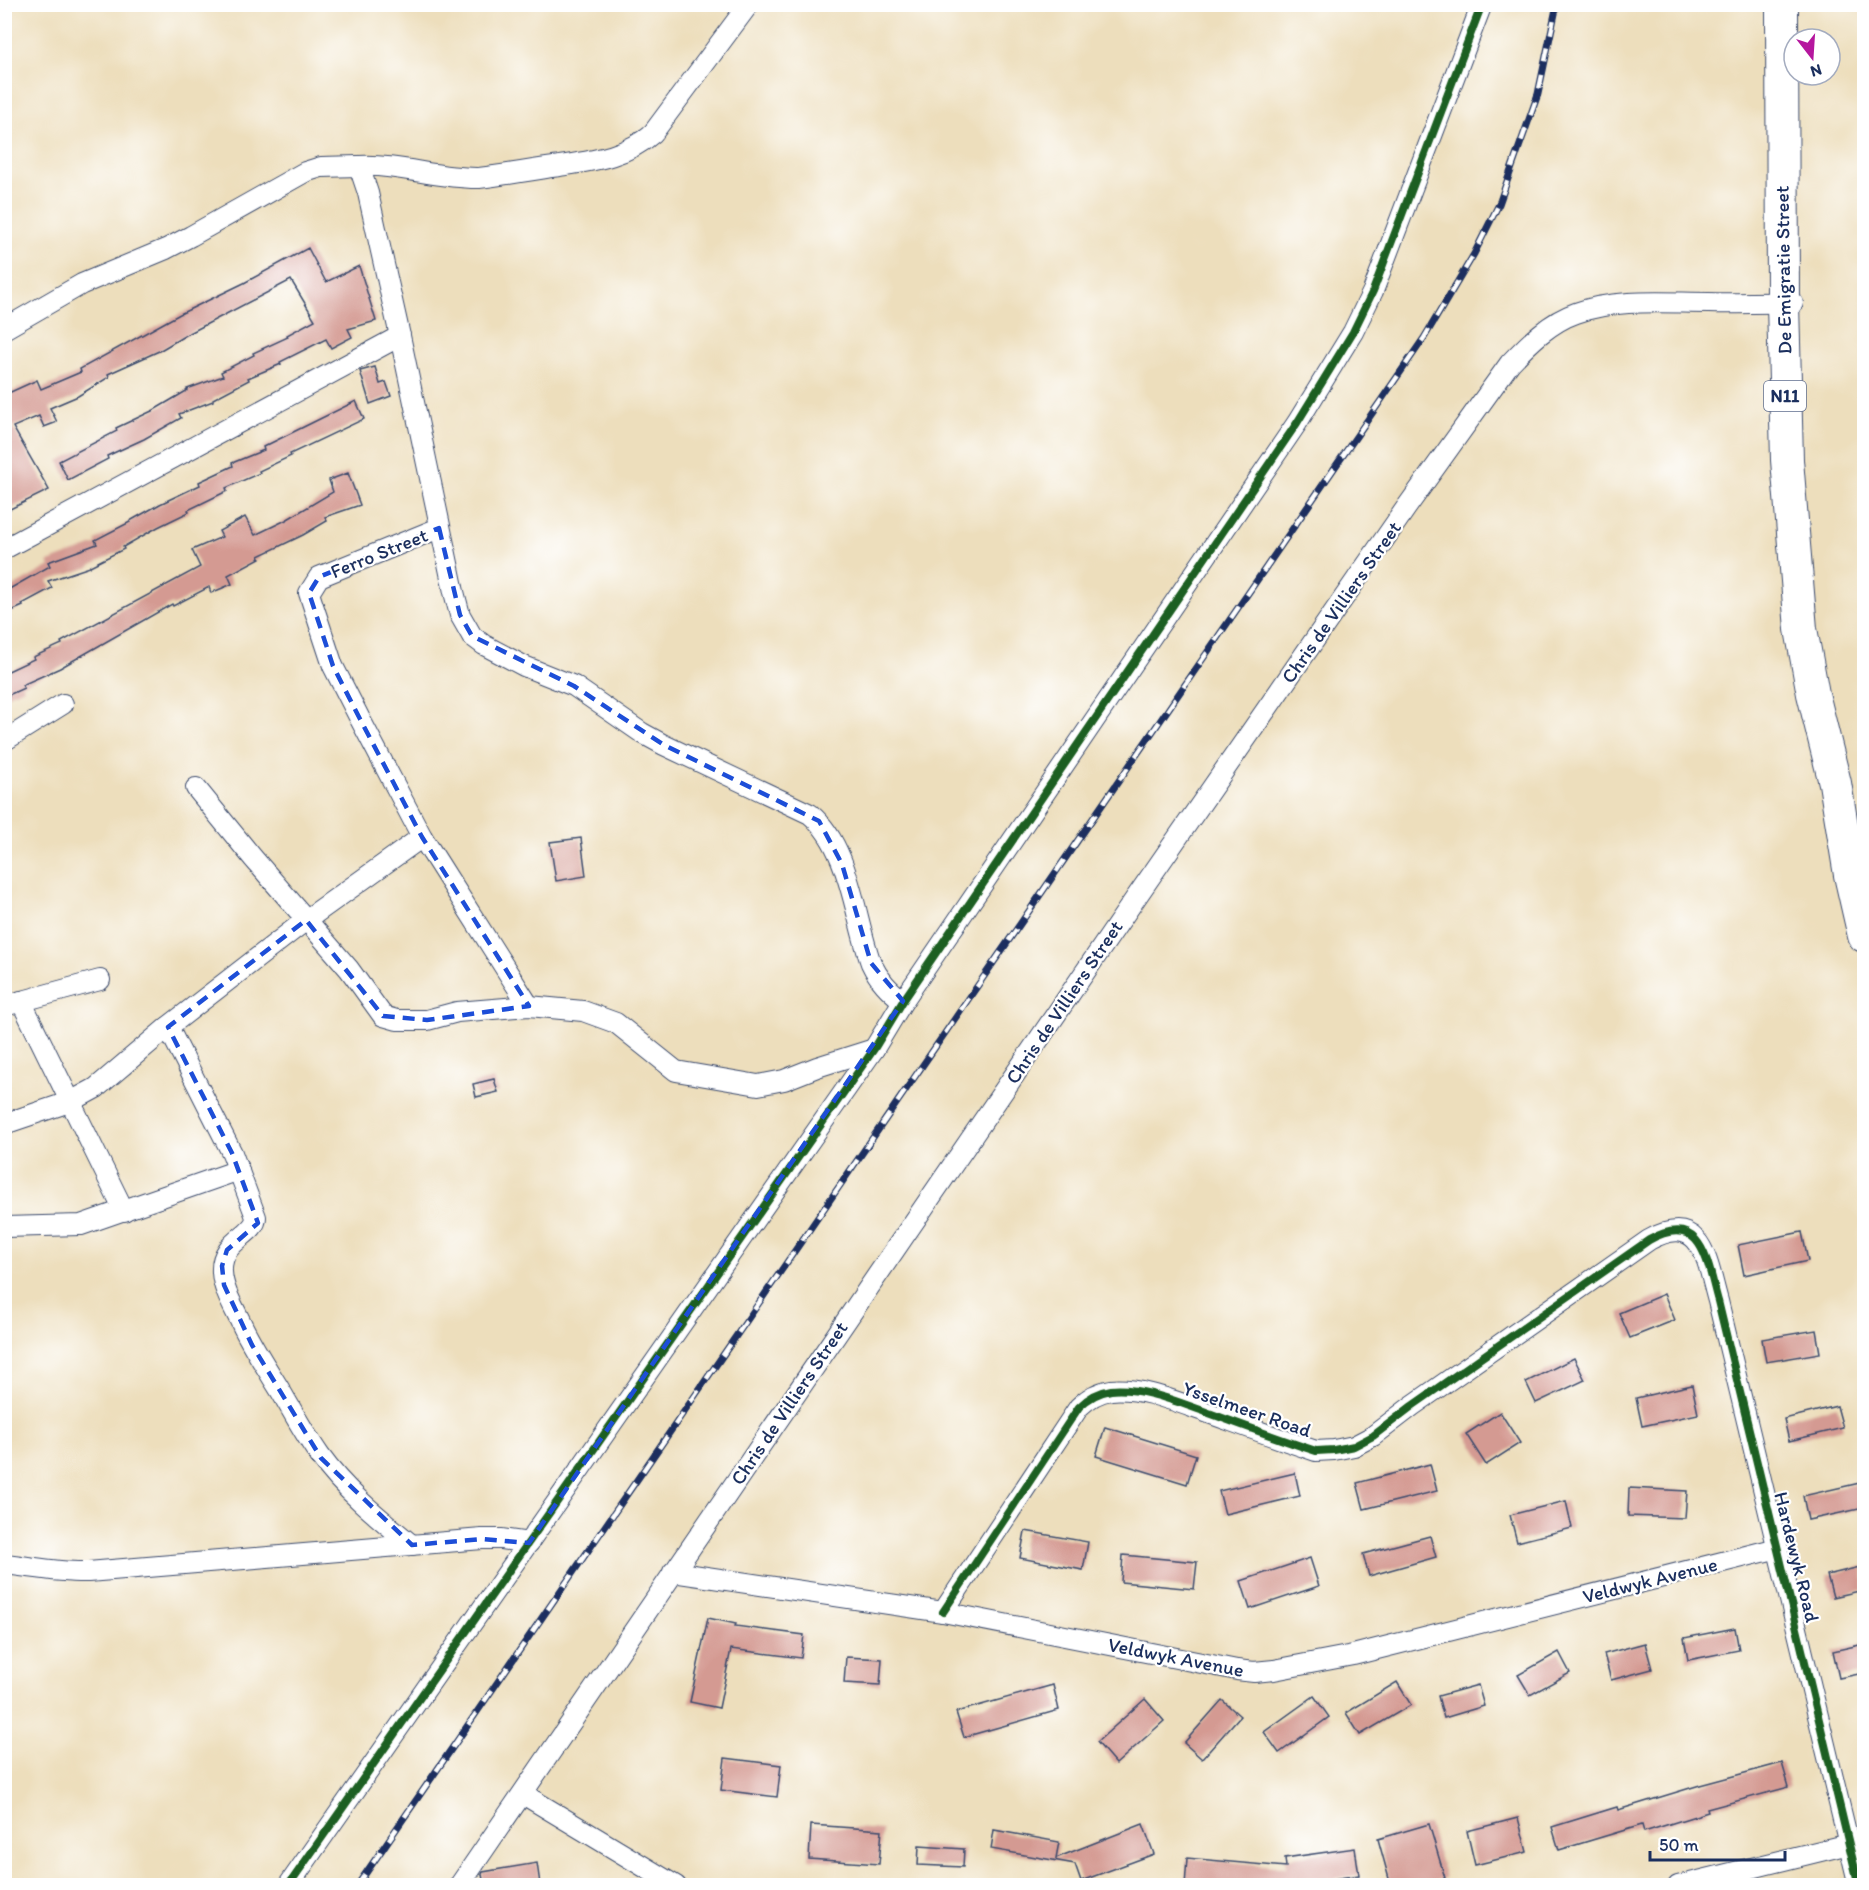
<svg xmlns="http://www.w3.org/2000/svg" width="1869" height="1890" viewBox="0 0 1869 1890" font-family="Itim,sans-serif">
<rect width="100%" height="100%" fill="#fff"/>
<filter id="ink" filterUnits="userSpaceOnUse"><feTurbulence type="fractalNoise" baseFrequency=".0167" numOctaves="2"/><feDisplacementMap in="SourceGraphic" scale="12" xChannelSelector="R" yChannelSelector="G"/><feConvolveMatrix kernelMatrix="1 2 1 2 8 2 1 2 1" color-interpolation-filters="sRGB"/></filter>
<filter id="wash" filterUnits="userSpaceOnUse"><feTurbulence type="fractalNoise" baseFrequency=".008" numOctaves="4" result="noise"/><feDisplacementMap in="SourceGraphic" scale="24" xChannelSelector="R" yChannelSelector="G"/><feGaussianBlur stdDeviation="1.35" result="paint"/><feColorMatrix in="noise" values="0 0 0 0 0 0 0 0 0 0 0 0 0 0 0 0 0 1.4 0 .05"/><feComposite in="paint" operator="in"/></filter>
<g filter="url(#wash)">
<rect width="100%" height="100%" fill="#eddebc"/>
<g id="blocks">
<g fill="#d49a92">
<path d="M308,248l18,34 33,-16 17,55 -28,8 4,8 -21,11 -5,-9 -46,23 1,2 -33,14 1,2 -36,19v2l-34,13 2,4 -37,21 -37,17 1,3 -40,21 -9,-19 58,-30 -1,-3 38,-18 34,-20 -1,-1 36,-13 -2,-4 33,-17 -1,-2 35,-16 -1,-2 28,-15 -24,-40 -105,55 -27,16 -51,23 1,3 -31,19 -28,12 7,14 -13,5 -5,-11 -26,11 36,63 -45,22v-117l33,-15 4,9 40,-17 -1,-3 100,-55 64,-31z"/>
<path d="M375,367l5,17 6,-2 5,14 -21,8 -10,-33z"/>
<path d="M356,401l8,18 -74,35 1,2 -32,15 1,2 -34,15 1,3 -39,19 1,2 -31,15 -35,20 1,2 -34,17v1l-42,14 4,7 -30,16 1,2 -19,8v-22l46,-26 -2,-4 49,-18 -2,-4 35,-18v-1l30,-17 40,-19 -1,-3 34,-16 -1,-3 32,-13 -1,-3z"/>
<path d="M348,473l12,32 -35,12 2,4 -24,14 -44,21 1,2 -32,17 4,9 -21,9 -2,-6 -36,19 -1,-2 -112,64 -38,17 2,3 -20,9v-24l30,-14 -1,-2 29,-13 -1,-2 139,-75 -8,-17 30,-13 -3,-6 26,-14 10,18 31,-15 47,-28 -4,-12z"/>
<path d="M581,838l5,38 -30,5 -6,-39z"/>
<path d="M494,1079l4,13 -22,5 -3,-13z"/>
<path d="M1802,1232l6,29 -64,14 -6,-30z"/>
<path d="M1664,1294l11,26 -45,18 -11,-25z"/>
<path d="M1816,1330l4,23 -54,9 -4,-23z"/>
<path d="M1574,1358l11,22 -49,23 -10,-21z"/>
<path d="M1692,1385l6,29 -56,12 -6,-28z"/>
<path d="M1837,1406l6,22 -54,13 -5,-22z"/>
<path d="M1500,1412l20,31 -34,22 -20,-31z"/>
<path d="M1105,1427l91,28 -9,29 -91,-28z"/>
<path d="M1430,1464l7,27 -73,18 -7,-26z"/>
<path d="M1295,1473l5,23 -75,18 -6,-23z"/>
<path d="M1864,1482v26l-56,12 -5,-24z"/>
<path d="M1629,1488l58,3 -2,27 -57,-2z"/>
<path d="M1566,1501l6,27 -55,14 -7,-27z"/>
<path d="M1025,1531l63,11 -5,28 -63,-12z"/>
<path d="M1430,1536l6,21 -67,19 -6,-22z"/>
<path d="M1123,1555l74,7 -3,27 -73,-7z"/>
<path d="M1310,1558l9,28 -69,23 -9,-28z"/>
<path d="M1864,1566v24l-31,7 -6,-22z"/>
<path d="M708,1618l28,6 -1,2 69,9 -3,23 -70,-9 -12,59 -29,-6z"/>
<path d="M1735,1628l4,22 -51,10 -4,-22z"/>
<path d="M1645,1643l7,26 -41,11 -7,-26z"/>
<path d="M1864,1644v29l-25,5 -6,-27z"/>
<path d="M1559,1652l11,21 -40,22 -12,-20z"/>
<path d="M846,1657l36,2 -2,26 -36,-2z"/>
<path d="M1397,1682l14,23 -51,30 -14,-22z"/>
<path d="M1053,1685l6,25 -95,27 -8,-25z"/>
<path d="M1478,1685l6,21 -40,12 -6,-22z"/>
<path d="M1314,1696l15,21 -50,36 -15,-21z"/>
<path d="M1145,1699l19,22 -48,43 -19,-22z"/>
<path d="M1222,1700l18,16 -38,43 -18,-16z"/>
<path d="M725,1758l56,7 -4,32 -56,-7z"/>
<path d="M1782,1763l7,24 -82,22 1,3 -64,20 -2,-7 -83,25 -7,-23 65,-20 1,3 82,-25z"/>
<path d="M1518,1818l9,34 -52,13 -8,-34z"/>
<path d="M1143,1824l11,30 -73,27 -6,-17 -84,-15 3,-19 65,12 -3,16z"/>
<path d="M1429,1824l16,54 -27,8h-27l-13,-47z"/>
<path d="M811,1825l71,5 -3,34 -70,-5z"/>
<path d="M919,1846l45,3 -1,18 -45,-2z"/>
<path d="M1355,1848l4,27 -72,11h-102l2,-28 99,9 -1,-9z"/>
<path d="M537,1863l3,21 -56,2 -2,-12 1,-2z"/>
</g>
</g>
</g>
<g filter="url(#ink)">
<use href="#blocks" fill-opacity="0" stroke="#3a496c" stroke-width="1.5"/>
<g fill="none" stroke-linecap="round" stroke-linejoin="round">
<defs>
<g id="minor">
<path d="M359,166c40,-2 80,13 120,12 25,-3 49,-7 74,-11 36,-6 72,-9 100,-34l96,-129"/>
<path d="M4,329l78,-45 84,-35 25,-13 114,-64 16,-5 38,-1 9,27 32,143 54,256 6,23 12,21 12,9 40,21 50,20 68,47 22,12 146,69c40,33 44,102 61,149 8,17 18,27 32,38"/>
<path d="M439,528l-120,49 -10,16 24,73 27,53 62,118 107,169"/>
<path d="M4,549l396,-213"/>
<path d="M4,741l59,-37"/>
<path d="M196,788l57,70 96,111 34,47 14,4h30l30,-8 72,-6 54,5 33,12 60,48 82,14 26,-5 33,-13 57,-18"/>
<path d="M21,1001l103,210"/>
<path d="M4,1006l96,-26"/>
<path d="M168,1027l64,126 24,64c0,19 -36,22 -34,55 1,19 13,37 21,55 11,22 24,42 37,63 13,22 25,45 40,66 25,35 59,62 92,89"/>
<path d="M4,1124l68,-23 24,-13 72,-61 138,-107 116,-83"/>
<path d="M4,1227l77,-2 158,-55"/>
<path d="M4,1564c29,3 55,9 84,8l394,-33h19l28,4"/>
<path d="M673,1572l270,40 294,58 17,2 20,-2 79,-15 425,-107"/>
<path d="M943,1612l136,-205c9,-9 19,-15 32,-17 31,-3 66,12 95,22 36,13 73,27 110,39l18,-1 20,-4 19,-10 39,-30 237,-166c54,-30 58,23 69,61l141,585"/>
<path d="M523,1794l153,92"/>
<path d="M288,1886l586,-837 29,-48 394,-578 56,-91 20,-41 109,-287"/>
<path d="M459,1886l676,-987 271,-391 104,-145c19,-20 40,-41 66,-50 41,-15 90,-10 133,-10 28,1 56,-1 84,0"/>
<path d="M1678,1886l171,-42"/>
</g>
<path id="trunk" d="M1782,4l1,299 4,157 14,169 12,65 22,89 15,92 14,61"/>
</defs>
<use href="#minor" stroke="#3a496c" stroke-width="22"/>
<use href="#trunk" stroke="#3a496c" stroke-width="34"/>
<use href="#minor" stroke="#fff" stroke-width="20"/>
<use href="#trunk" stroke="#fff" stroke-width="32"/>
<defs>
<path id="rail" d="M357,1886l1067,-1548 50,-84 25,-50 39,-110 19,-90"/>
</defs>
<use href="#rail" stroke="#1b2f5e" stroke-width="7"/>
<use href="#rail" stroke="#fff" stroke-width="4.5" stroke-dasharray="14" stroke-linecap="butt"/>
<defs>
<g id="cycleway">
<path d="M943,1612l136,-205c9,-9 19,-15 32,-17 31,-3 66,12 95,22 36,13 73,27 110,39l18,-1 20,-4 19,-10 39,-30 237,-166c54,-30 58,23 69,61l141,585"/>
<path d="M288,1886l586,-837 29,-48 394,-578 56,-91 20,-41 109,-287"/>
</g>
</defs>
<use href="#cycleway" stroke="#fff" stroke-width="11"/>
<use href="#cycleway" stroke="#1b5e20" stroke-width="8"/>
</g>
</g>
<path fill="none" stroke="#1d4ed8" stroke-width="4.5" stroke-dasharray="12 8" stroke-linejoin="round" d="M439,528l21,87 12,21 102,50 90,59 155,76 23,43 29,99 32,38 -374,542 -47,-4 -70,6 -91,-87 -69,-113 -28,-60 -2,-19 5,-16 31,-27 -26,-70 -64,-126 138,-107 77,96 44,4 102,-14 -107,-169 -62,-118 -27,-53 -24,-73 10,-16z"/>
<g text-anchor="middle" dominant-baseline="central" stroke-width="4.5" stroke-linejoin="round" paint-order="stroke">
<rect fill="#fff" stroke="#5f6d8e" stroke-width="1.5" x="1764" y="381" width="42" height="30" rx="4.5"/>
<g font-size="18" font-weight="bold" fill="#1b2f5e">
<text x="1785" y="396">N11</text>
</g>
<g font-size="20" fill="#1b2f5e" stroke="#fff">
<text transform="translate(1783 270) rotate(-91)">De Emigratie Street</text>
<text transform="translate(379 553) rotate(-22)">Ferro Street</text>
<text transform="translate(1341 602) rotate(-55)">Chris de Villiers Street</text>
<text transform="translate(1064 1002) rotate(-56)">Chris de Villiers Street</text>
<text transform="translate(789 1403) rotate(-56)">Chris de Villiers Street</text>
<text transform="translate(1247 1409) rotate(19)">Ysselmeer Road</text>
<text transform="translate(1797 1557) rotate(76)">Hardewyk Road</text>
<text transform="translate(1650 1580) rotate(-14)">Veldwyk Avenue</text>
<text transform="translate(1176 1657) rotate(11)">Veldwyk Avenue</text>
</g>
</g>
<rect width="1869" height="1890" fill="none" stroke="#fff" stroke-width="24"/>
<g transform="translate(1812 57) rotate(163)"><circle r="28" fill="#ffffff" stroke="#a4acbf" stroke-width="1.5"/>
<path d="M0-4.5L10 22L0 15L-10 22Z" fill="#b5179e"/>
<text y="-9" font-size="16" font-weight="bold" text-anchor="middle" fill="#1b2f5e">N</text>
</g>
<path d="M1650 1851v9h135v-9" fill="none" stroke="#1b2f5e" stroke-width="3"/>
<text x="1659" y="1851" font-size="18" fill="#1b2f5e" stroke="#ffffff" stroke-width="4.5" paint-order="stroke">50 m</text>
</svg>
